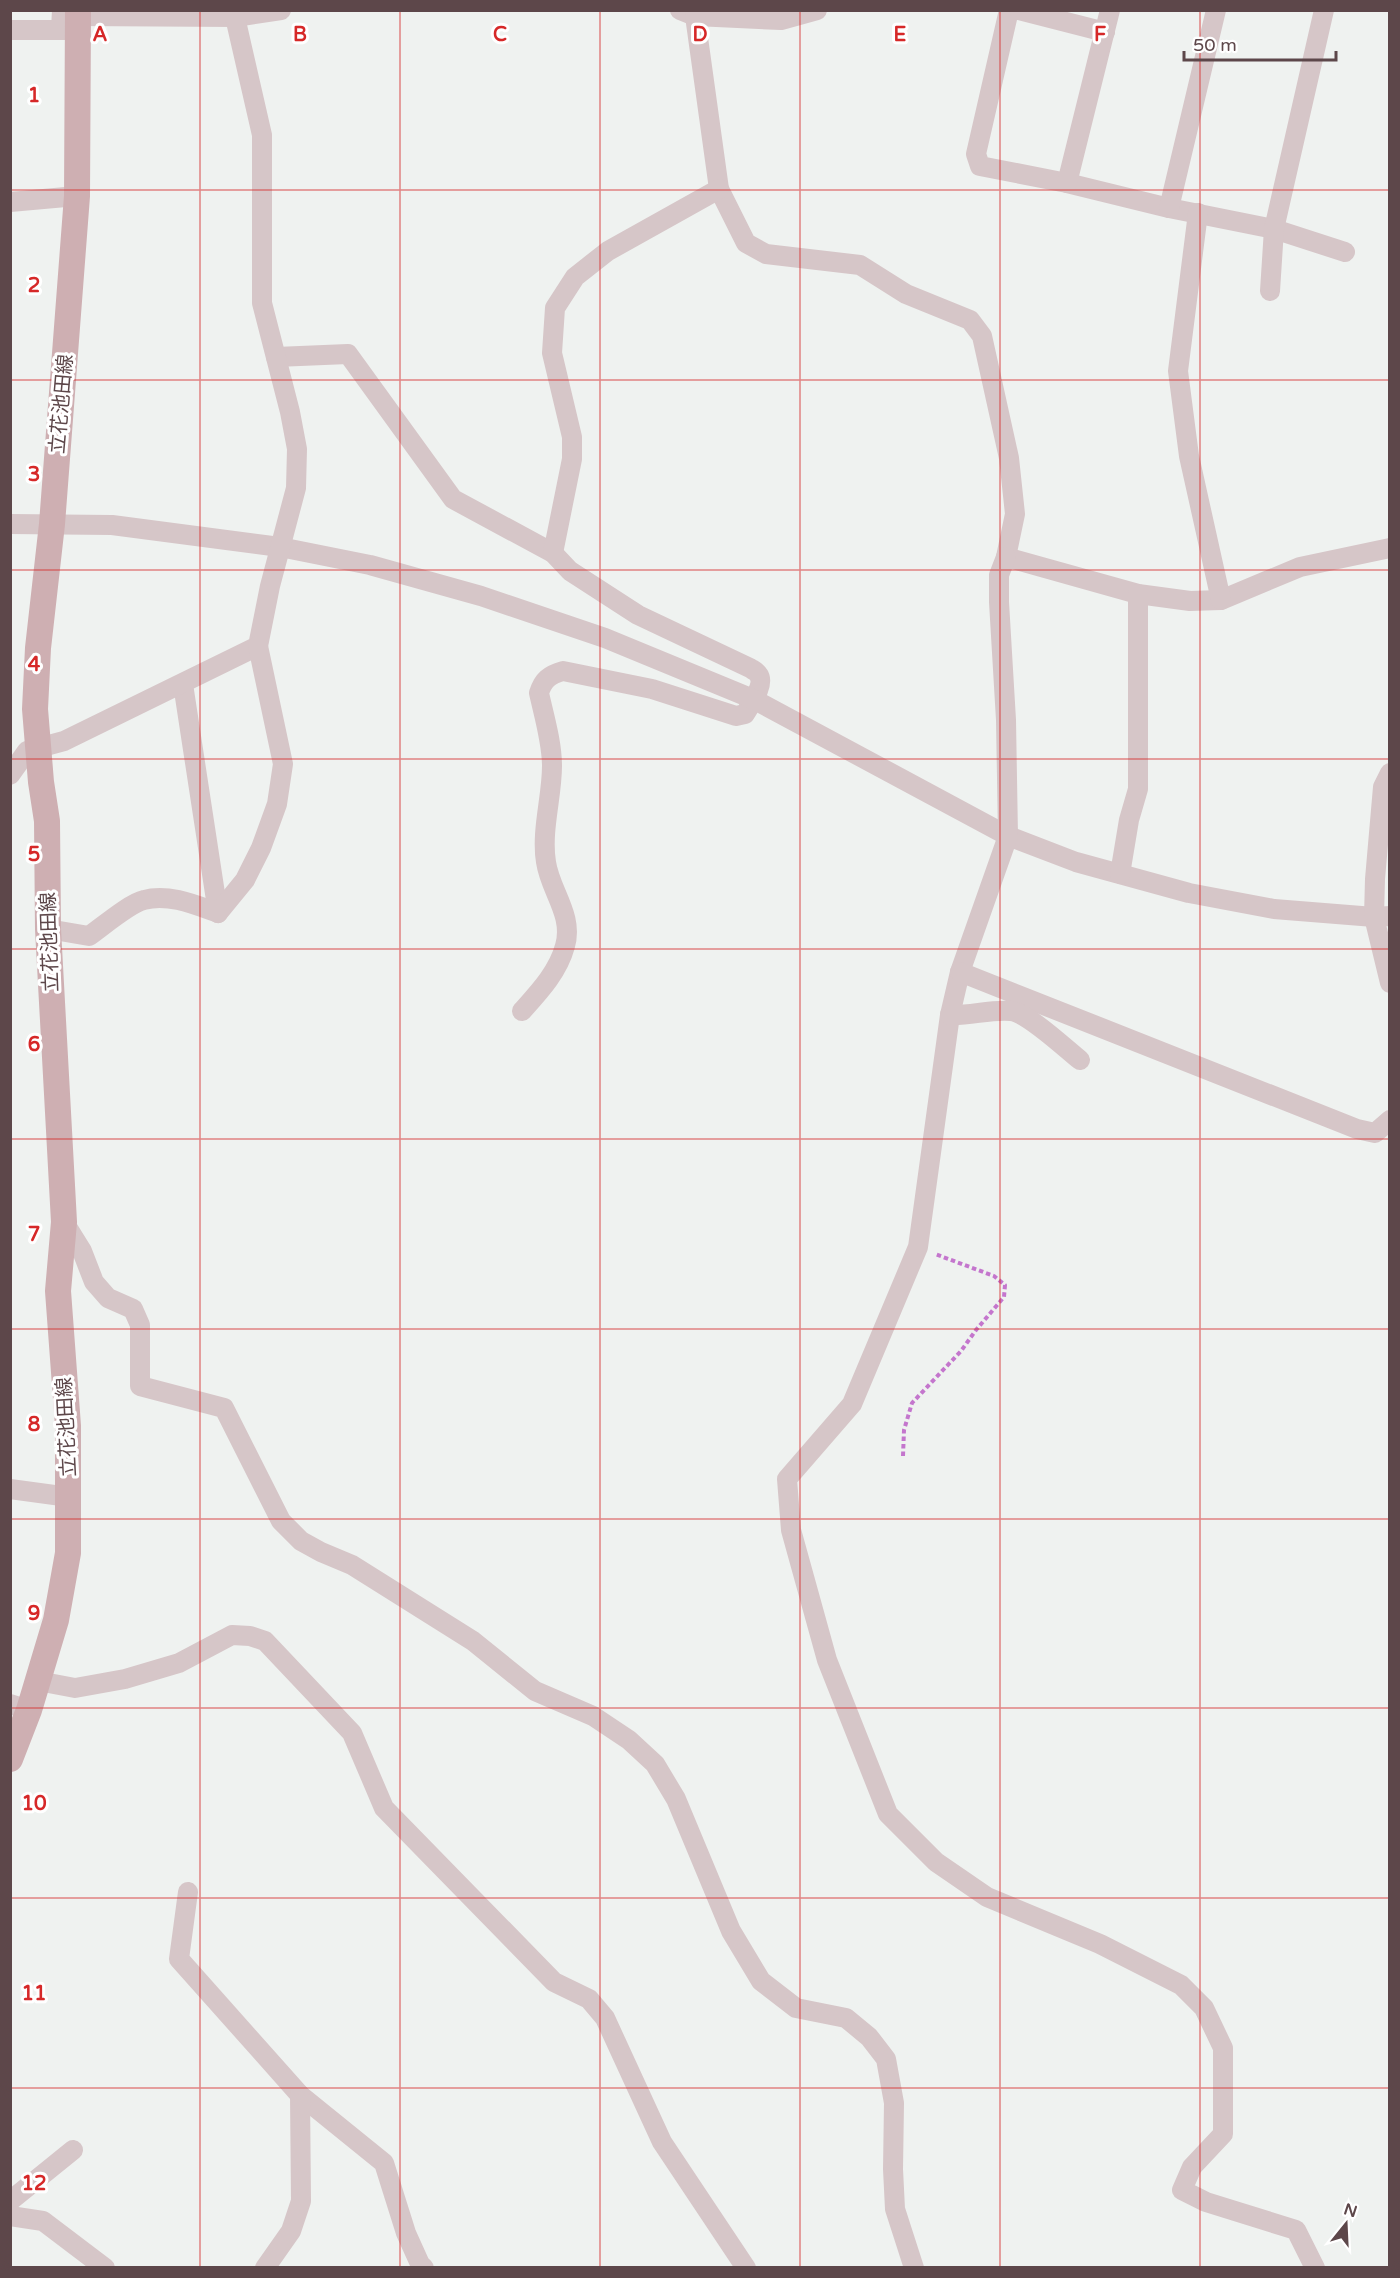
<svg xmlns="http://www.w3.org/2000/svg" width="1400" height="2278" viewBox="0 0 1400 2278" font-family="'Varela Round','Noto Sans JP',sans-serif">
<rect width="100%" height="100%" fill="#eff2f0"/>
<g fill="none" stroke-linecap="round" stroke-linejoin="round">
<path stroke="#c476cd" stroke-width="4" stroke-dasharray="4.5 3" stroke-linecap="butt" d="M903,1456l1,-26 8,-27 49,-52 15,-21 28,-33 1,-12 -11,-9 -59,-22"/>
<g stroke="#d6c6c8" stroke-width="20">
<path d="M680,10l15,6 86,4 36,-10"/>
<path d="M1009,10l-33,144 4,12 87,17 102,25 105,21 71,23"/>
<path d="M1019,10l86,22"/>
<path d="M77,16l158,1 46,-7"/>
<path d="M695,16l24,173 27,54 20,11 94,11 46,29 64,26 12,16 27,122 6,56 -9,43 132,37 52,7 31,-1 79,-33 90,-19"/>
<path d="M61,29l1,-19"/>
<path d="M10,30h67"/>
<path d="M1067,183l43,-173"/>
<path d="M10,202l67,-6"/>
<path d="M1169,208l47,-198"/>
<path d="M1198,213l-20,158 11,85 32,144"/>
<path d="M1270,291l4,-62 50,-219"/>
<path d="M276,357l72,-3 105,145 100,54 17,18 68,44 112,53c3,2 6,3 8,6 8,10 -8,31 -13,40l-9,2 -84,-27 -89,-18c-14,4 -20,9 -24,22 5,23 13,49 13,73 0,31 -11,65 -6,96 4,29 28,53 19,84 -7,26 -26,46 -43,65"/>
<path d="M10,524l102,1 168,22 90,18 111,31 124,42 148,61 255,137 68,26 113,31 85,16 100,8 16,-1"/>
<path d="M553,553l19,-94v-22l-20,-84 3,-45 20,-31 33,-26 111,-62"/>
<path d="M1006,557l-7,18v27l7,118 2,116 -48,136 -10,43 -32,232 -66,157 -65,75 4,51 36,130 61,154 48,48 51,35 113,47 81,41 23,23 19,40v86l-31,33 -10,23 24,12 90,28 19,38"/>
<path d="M183,684l35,229"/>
<path d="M1390,773l-7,14 -8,92 -1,38 16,66"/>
<path d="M10,775l17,-24 37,-10 194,-95 12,-60 26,-98 1,-39 -7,-37 -28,-109v-168l-27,-118"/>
<path d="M1120,874l9,-54 9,-31v-195"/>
<path d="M48,929l41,7c13,-9 41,-33 55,-36 24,-7 52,5 74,13l27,-33 16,-32 16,-44 6,-40 -25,-118"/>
<path d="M960,972l397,157 18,4 15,-13"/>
<path d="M950,1015c20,1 41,-6 61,-4 17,2 54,37 69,49"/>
<path d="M64,1222l18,29 12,31 14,16 25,11 7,16v61l84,22 57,113 20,20 20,11 31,13 121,76 62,50 58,25 36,24 26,24 21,35 55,132 30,50 35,27 50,10 23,19 17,22 8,44 -1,66 2,40 19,59"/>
<path d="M10,1489l59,8"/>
<path d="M38,1681l37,7 50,-9 54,-16 53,-28 18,1 15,5 87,92 32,75 170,174 35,17 16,19 57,124 84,126"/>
<path d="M10,1704l19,6"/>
<path d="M188,1892l-9,67 121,136 84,68 22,70 14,31 4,4"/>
<path d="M10,2201l63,-51"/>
<path d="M10,2216l33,5 62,47"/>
<path d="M265,2268l26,-37 10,-30 -1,-106"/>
</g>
<path stroke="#ceafb2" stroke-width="26" d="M10,1759l19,-49 27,-90 12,-67v-127l-10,-135 6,-69 -16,-293 -1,-108 -6,-39 -6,-73 3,-61 14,-124 25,-328 1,-186"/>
</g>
<path fill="none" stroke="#d62828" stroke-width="1.5" stroke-opacity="0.55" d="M200,10v2258M400,10v2258M600,10v2258M800,10v2258M1000,10v2258M1200,10v2258M10,190h1380M10,380h1380M10,570h1380M10,759h1380M10,949h1380M10,1139h1380M10,1329h1380M10,1519h1380M10,1708h1380M10,1898h1380M10,2088h1380"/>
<g text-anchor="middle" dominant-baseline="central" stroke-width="6" stroke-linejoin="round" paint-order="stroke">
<g font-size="20" fill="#5d474a" stroke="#fff">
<text transform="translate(62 404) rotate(-85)">立花池田線</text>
<text transform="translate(50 942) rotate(-92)">立花池田線</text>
<text transform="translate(67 1427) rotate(-93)">立花池田線</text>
</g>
</g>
<g font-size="20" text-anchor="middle" font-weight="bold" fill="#d62828" stroke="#fff" stroke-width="6" stroke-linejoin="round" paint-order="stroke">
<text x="100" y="41">A</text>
<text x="300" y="41">B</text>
<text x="500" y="41">C</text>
<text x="700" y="41">D</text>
<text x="900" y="41">E</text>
<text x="1100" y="41">F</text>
<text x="34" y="102">1</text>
<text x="34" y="292">2</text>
<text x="34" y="481">3</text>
<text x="34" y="671">4</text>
<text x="34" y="861">5</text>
<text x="34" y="1051">6</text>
<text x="34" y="1241">7</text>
<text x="34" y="1431">8</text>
<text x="34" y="1620">9</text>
<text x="34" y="1810">10</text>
<text x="34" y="2000">11</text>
<text x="34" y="2190">12</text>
</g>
<rect width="1400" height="2278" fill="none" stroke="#5d474a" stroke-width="24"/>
<g transform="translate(1346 2224) rotate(18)" stroke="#ffffff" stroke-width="4.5" paint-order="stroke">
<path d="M0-4.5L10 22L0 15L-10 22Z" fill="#5d474a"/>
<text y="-9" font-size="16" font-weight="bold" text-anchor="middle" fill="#5d474a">N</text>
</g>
<path d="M1184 51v9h152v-9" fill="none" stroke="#5d474a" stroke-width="3"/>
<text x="1193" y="51" font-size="18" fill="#5d474a" stroke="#ffffff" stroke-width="4.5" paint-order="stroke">50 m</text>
</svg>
